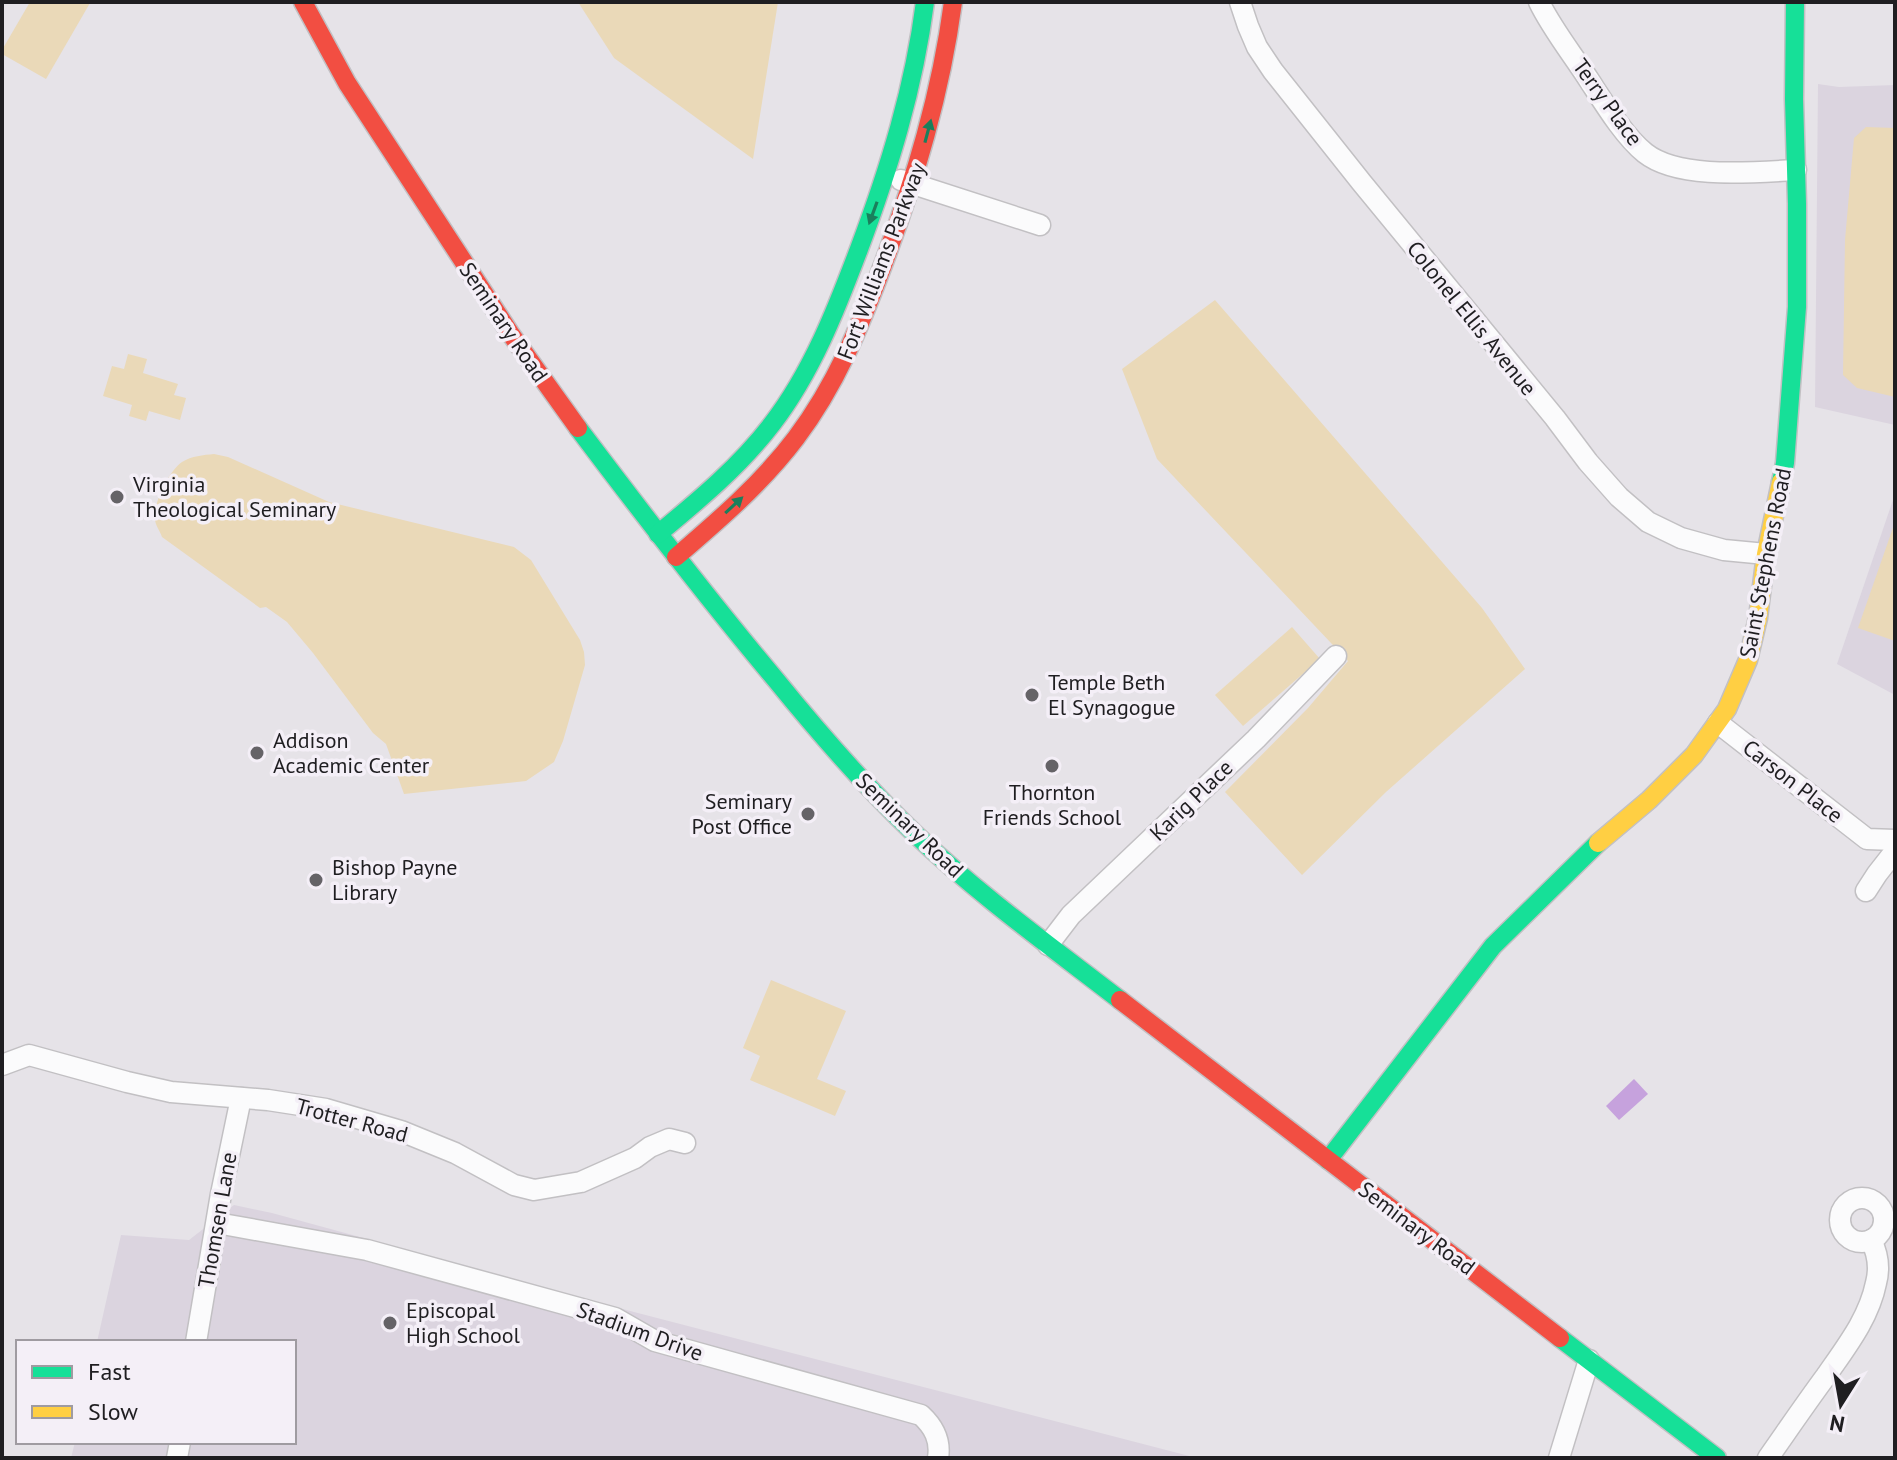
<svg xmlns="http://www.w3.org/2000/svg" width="1897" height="1460" viewBox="0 0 1897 1460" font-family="'PT Sans',sans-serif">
<rect width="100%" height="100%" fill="#e6e3e8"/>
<g fill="#dbd4df">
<path d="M1818,84l21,3 56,-2v340l-80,-18z"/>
<path d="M1895,494v201l-58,-31z"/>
<path d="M234,1205l38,8 362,99 563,146h-1126l4,-16h219v-100h-197l24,-107 68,5z"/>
</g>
<g fill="#ead9b8">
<path d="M30,2l60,1 -44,76 -44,-25v-4z"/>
<path d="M578,2h200l-25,157 -139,-101z"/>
<path d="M1866,127l29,1v269l-38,-9 -14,-13 2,-135 9,-102z"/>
<path d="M1215,300l267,308 43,61 -139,123 -84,83 -77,-83 83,-84 40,-47 -191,-202 -35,-90z"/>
<path d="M128,354l19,5 -4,14 35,11 -4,11 12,3 -6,22 -31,-9 -3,10 -17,-5 3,-11 -29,-9 9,-30 12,3z"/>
<path d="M214,454l14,3 101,45 185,45 17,13 49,80 4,12 1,13 -22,76 -9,21 -28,19 -122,13 -18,-50 -13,-11 -60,-80 -26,-31 -21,-15 -6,1 -98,-71c-2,-6 -7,-12 -7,-18 -2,-16 14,-48 27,-57 10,-6 21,-7 32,-8z"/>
<path d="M1895,522v119l-37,-13z"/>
<path d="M1292,627l28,32 -77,67 -28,-31z"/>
<path d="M771,980l75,31 -29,68 29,12 -11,25 -85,-36 10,-24 -17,-8z"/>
</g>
<path fill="#c6a2dd" d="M1634,1079l14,15 -29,26 -13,-14z"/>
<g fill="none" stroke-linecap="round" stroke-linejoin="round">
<defs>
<g id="street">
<path d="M1240,2l8,24 9,21 16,24 89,112 193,235 33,44 31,35 29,25 33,16 43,12 42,4"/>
<path d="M1539,2c13,27 34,53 50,78 15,23 35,56 56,73 34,27 110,19 151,17"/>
<path d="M901,180l139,45"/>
<path d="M1718,723l149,116 28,1"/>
<path d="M1866,891l11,-17 18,-23"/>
<path d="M1048,945l23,-30 185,-176 80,-83"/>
<path d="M2,1065l27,-10 98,27 44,10 97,8 58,9 75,22 54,22 59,32 20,5 47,-8 54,-24 15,-11 19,-8 16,4"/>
<circle cx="1862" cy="1220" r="22"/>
<path d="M217,1223l150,27 248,68 40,23 266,74c13,12 20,25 17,43"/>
<path d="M196,1342l25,-148 20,-96"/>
<path d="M177,1458l3,-16"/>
<path d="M1559,1458l30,-98"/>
<path d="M1768,1458c19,-27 38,-55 58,-82 20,-29 43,-58 50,-93 4,-15 2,-29 -5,-43"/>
</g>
<g id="fast">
<path d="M578,428c64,85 129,170 198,252 43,53 88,105 138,153 64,61 136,113 206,167"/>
<path d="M1781,482l4,-19 12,-156v-103l-3,-105 1,-97"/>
<path d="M658,534c41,-34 82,-68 114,-110 40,-52 64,-114 87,-175 30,-80 55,-161 66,-247"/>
<path d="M1328,1160l165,-214 105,-103"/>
<path d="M1560,1338l157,120"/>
</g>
<path id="slow" d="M1598,843l51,-43 45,-45 33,-46 21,-49 10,-42 8,-64 15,-72"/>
<g id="jam">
<path d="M303,2l44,81 163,250 68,95"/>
<path d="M676,557c43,-37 86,-74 120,-119 40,-53 64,-112 87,-173 32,-86 58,-172 70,-263"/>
<path d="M1120,1000l440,338"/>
</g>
</defs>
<use href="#street" stroke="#c2c0c3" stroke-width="23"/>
<use href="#fast" stroke="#c2c0c3" stroke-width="21"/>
<use href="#slow" stroke="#c2c0c3" stroke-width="21"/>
<use href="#jam" stroke="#c2c0c3" stroke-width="21"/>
<use href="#street" stroke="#fbfbfc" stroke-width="20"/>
<use href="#fast" stroke="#16e098" stroke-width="18"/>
<use href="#slow" stroke="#ffcf43" stroke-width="18"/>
<use href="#jam" stroke="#f24e42" stroke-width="18"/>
</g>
<defs><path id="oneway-solid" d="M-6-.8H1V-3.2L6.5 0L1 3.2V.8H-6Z" transform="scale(2)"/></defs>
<g fill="#1a7f5c">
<use href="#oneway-solid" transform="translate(928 131) rotate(-75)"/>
<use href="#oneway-solid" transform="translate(873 213) rotate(110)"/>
<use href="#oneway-solid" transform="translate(734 505) rotate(-43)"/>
</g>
<g fill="#656367" stroke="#f4eff7" stroke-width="3">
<circle cx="117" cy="497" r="8"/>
<circle cx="1032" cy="695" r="8"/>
<circle cx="257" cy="753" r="8"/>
<circle cx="1052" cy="766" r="8"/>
<circle cx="808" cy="814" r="8"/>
<circle cx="316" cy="880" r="8"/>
<circle cx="390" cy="1323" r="8"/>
</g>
<g text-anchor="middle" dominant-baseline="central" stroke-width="7" stroke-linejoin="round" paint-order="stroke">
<g font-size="22" fill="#1f1e21" stroke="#f4eff7">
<text transform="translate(1608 102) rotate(54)">Terry Place</text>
<text transform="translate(881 261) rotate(-69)">Fort Williams Parkway</text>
<text transform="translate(1472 318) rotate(51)">Colonel Ellis Avenue</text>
<text transform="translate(504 322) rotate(56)">Seminary Road</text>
<text transform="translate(1765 563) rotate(-79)">Saint Stephens Road</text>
<text transform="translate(1793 781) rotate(38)">Carson Place</text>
<text transform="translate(1191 800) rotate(-44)">Karig Place</text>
<text transform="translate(910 825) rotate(44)">Seminary Road</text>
<text transform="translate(352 1120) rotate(15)">Trotter Road</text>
<text transform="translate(217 1220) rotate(-80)">Thomsen Lane</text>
<text transform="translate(1417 1228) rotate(37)">Seminary Road</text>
<text transform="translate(640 1331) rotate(20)">Stadium Drive</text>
</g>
<g font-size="22" fill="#1f1e21" stroke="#f4eff7" text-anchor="start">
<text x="133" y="484">Virginia<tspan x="133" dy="25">Theological Seminary</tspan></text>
<text x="1048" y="682">Temple Beth<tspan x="1048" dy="25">El Synagogue</tspan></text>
<text x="273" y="740">Addison<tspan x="273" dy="25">Academic Center</tspan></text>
<text x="1052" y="792" text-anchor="middle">Thornton<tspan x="1052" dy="25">Friends School</tspan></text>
<text x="792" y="801" text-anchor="end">Seminary<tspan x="792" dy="25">Post Office</tspan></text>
<text x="332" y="867">Bishop Payne<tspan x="332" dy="25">Library</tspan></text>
<text x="406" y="1310">Episcopal<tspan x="406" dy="25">High School</tspan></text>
</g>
</g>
<rect width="1897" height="1460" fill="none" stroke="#1f1e21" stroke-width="8"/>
<rect x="16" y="1340" width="280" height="104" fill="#f4eff7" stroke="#9f9ba1" stroke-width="2"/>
<rect x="32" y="1366" width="40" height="12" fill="#16e098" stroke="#9f9ba1" stroke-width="2"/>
<text x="88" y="1380" font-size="24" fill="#1f1e21">Fast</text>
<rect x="32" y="1406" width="40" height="12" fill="#ffcf43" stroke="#9f9ba1" stroke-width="2"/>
<text x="88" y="1420" font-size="24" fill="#1f1e21">Slow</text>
<g transform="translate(1841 1404) rotate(191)" stroke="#f4eff7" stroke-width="6" paint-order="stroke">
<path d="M0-6L14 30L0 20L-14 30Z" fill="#1f1e21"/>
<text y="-12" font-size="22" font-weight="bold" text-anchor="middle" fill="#1f1e21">N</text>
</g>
</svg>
